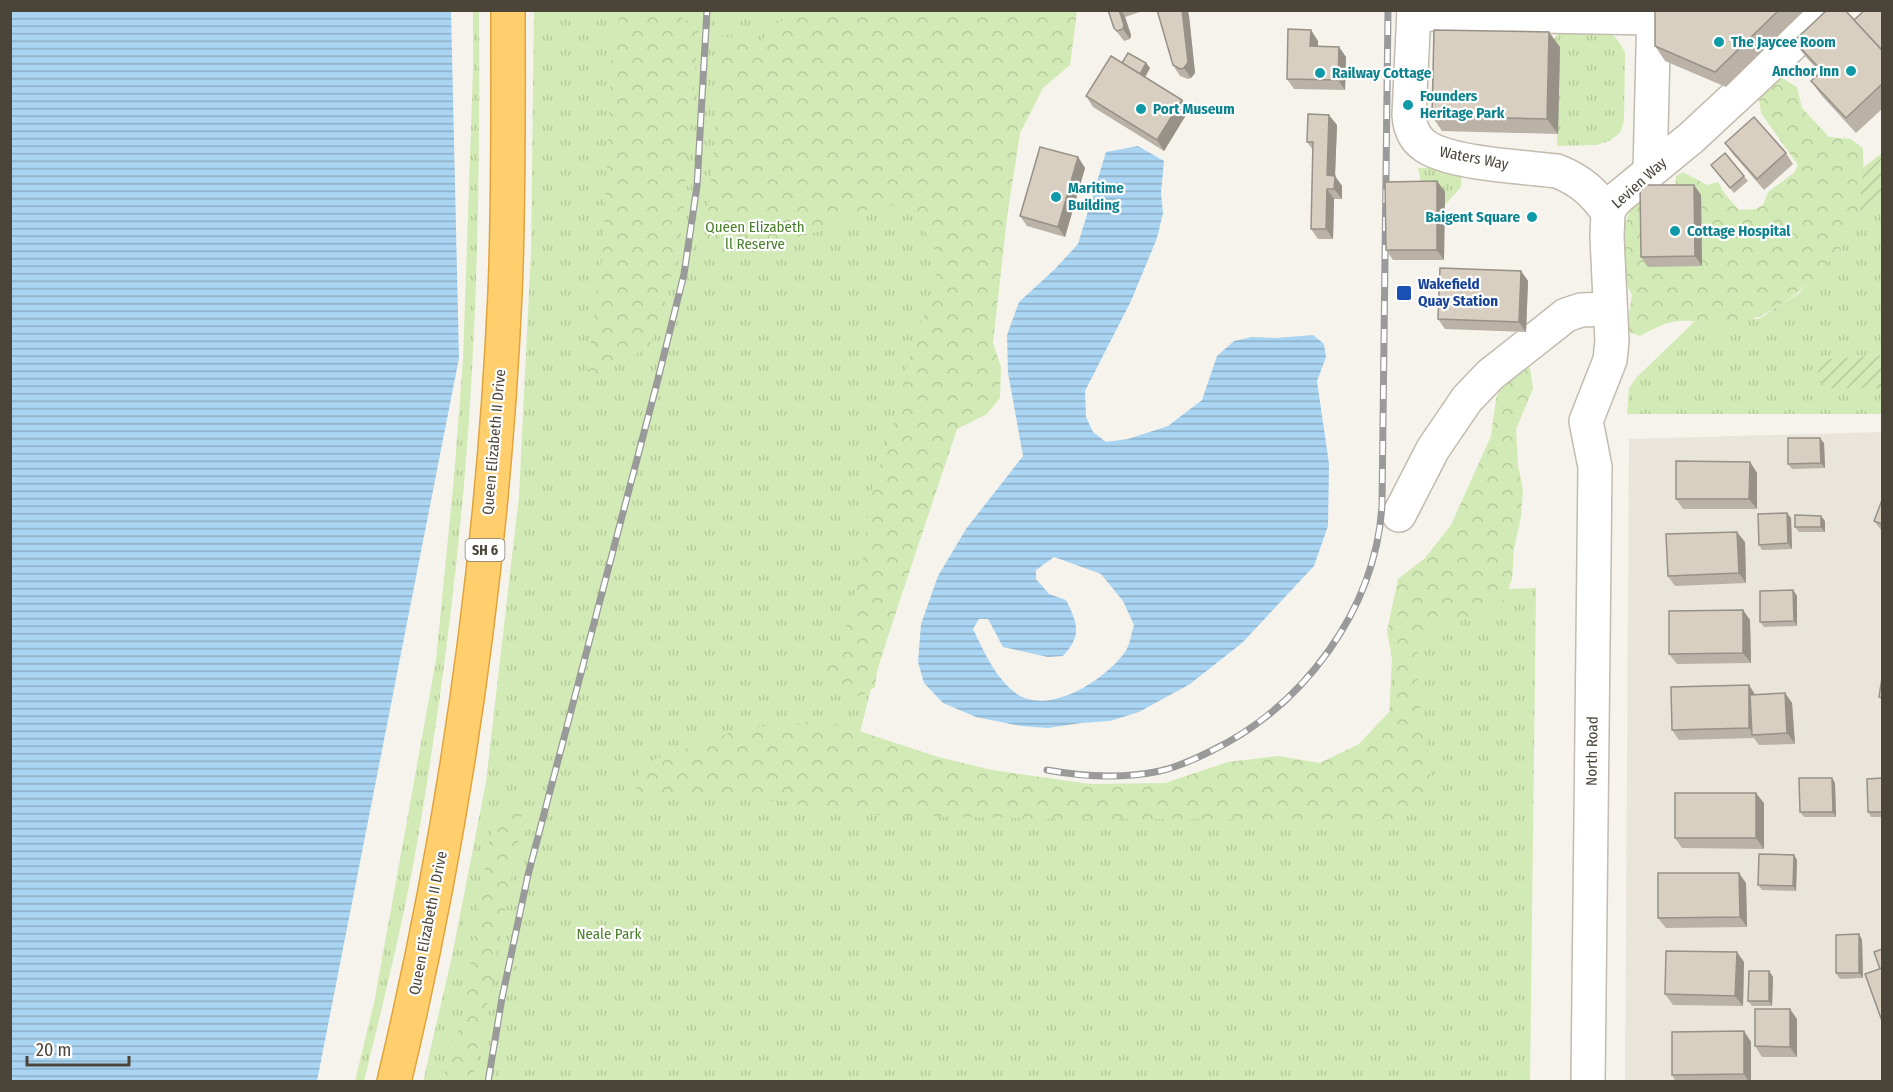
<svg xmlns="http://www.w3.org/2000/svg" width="1893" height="1092" viewBox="0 0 1893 1092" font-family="'Fira Sans Condensed',sans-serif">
<defs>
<pattern id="grass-tufts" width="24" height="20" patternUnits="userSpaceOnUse" patternTransform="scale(1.5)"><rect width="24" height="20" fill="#d2eab5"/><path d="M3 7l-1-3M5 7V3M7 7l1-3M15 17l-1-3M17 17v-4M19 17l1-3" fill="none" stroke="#b6ca9c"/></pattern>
<pattern id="forest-crowns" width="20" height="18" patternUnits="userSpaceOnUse" patternTransform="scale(1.5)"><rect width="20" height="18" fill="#d2eab5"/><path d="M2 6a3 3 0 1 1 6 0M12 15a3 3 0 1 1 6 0" fill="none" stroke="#b6ca9c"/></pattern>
<pattern id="garden-furrows" width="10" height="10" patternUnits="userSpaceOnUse" patternTransform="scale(1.5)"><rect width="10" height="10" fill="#d2eab5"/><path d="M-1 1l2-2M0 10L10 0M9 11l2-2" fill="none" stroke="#b6ca9c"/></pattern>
<pattern id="water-rules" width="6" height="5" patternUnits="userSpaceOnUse" patternTransform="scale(1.5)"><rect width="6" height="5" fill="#a9d4f2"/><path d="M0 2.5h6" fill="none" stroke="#8caec5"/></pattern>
</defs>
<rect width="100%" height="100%" fill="#f6f3ec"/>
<path fill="#eae5da" d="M1882,432v649l-257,1 4,-643z"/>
<g fill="url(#grass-tufts)">
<path d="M473,11h6c1,153 -1,307 -14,461 -10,120 -26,241 -46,360 -14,84 -35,167 -55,249h-9l19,-78 62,-343 18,-183 9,-118 10,-290z"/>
<path d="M534,11h533l-57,123 -166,662 541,11 10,-214 141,-5 -6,493 -1107,1 29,-126 34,-174 33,-286 12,-245z"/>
<path d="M1560,30c28,0 53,-8 65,23l-1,68 -4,12 -11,8 -12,4 -40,1 3,-99h-11z"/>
<path d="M1462,167l-1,20 -17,19 -21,-14 -5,-24z"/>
<path d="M1882,195v160l-57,4 4,29h53v26h-255l2,-26 7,-10 58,-56 64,-3 41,-26 41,-44 20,-38z"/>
</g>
<g fill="url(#forest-crowns)">
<path d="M621,10l45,1 33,15 -18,210 -17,71 -15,40 -50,28 -12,-4 16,-119 9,-205z"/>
<path d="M818,11h259l-7,54 -27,23 -23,45 -13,84 -14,126 8,24 -1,31 -13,16 -30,15 -64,192 -16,50 -2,16 -12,8 -19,2 -20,-17 -3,-19 21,-20 6,-23 14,-54 8,-70 24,-69 18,-79 24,-61 -2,-39 -20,-33 -21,-9 -34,8 -37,19 -37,9 -33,17 -23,6 -13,-10 -10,-16 17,-200 21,1 15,11c10,-29 24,-31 53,-32z"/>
<path d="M1782,78l15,9 5,21 27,29 22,2 12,9c0,20 3,44 -3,63 -17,51 -81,107 -133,116 -9,2 -18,-4 -27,-5 -27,-4 -37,2 -60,14l-11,-4 -4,-8 5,-15 2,-15 -12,-19 -2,-17 6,-29 7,-23 24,-20 20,10 1,-20 7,-4 24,13 11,-3 7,12 14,16 17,-1 7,-4 5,-13 26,-19 4,-8 -37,-52 -2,-14 6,-14z"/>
<path d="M1522,363l8,5 3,21 -17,40 2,36 5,25 -2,26 -7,33 -2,30 -9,24 -25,12 -36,8 -15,13 -11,20 6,70 8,34v29l-9,18 -28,12 -51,4 -135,-4h-159l-137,-3 -94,-4 -32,-11 -146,-3 -4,-15 4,-11 16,-13 86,-30 67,-7 42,6 88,29 54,13 98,14 75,-1 63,-21 50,-6 42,7 39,-19 30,-32 7,-32 -9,-49 11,-52 27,-21 26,-33 40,-89 5,-37 10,-26z"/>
<path d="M512,800l8,3 5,6 -5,10 -2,26 -46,236h-30l11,-39 11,-22 2,-29 24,-155 9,-23z"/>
</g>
<g fill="url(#garden-furrows)">
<path d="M1882,153v42l-22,16 3,-43z"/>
<path d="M1882,355v33h-53l-10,-8 -2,-11 8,-10z"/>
</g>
<g fill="url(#water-rules)" fill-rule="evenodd">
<path d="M10,11h441l8,347 -142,723h-306z"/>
<path d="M1138,146l26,15 -3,32 2,20 -6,25 -26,63 -46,90 1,26 7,15 13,10 22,-3 40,-13 34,-26 15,-44 17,-15 18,-4 23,1 38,-3 11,9 2,13 -9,24 12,83 -1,62 -14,40 -72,77 -52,41 -51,28 -29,9 -29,2 -33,5 -27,-2 -45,-9 -33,-14 -19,-20 -6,-21 3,-38 17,-48 28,-47 57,-73 -15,-83 -1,-38 12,-33 36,-33 23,-25 28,-92zM1054,557l47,17 22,27 11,24c-3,9 -4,20 -9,27 -19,27 -75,64 -108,42 -21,-15 -33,-42 -44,-65l6,-10h9l15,28 45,10 15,-1c19,-21 15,-32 3,-56l-17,-6 -13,-15v-9z"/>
</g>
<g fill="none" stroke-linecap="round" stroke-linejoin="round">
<defs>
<g id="minor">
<path d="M1414,10l-5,105c1,15 7,27 21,34 29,15 93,18 127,22 23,9 38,22 51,42"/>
<path d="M1414,14l240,4"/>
<path d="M1650,171l4,-161"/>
<path d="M1399,515l34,-66 34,-50 23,-24 76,-60 15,-5 29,-1"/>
<path d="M1588,1082l7,-615 -9,-46 24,-61 2,-19 -5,-104 1,-24 4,-9 7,-7 72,-59 138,-128"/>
</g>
<path id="highway" d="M394,1082c62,-259 99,-524 111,-789 4,-94 3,-189 3,-283"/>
</defs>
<use href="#minor" stroke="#c2bbae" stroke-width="36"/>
<use href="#highway" stroke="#e0a43c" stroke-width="36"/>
<use href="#minor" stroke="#fff" stroke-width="33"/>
<use href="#highway" stroke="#ffcf6e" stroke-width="33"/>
<defs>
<g id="rail">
<path d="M1047,770c38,7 75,9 113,1 18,-4 35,-12 51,-20 93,-45 164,-141 171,-245l6,-496"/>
<path d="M488,1082l14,-84 26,-123 129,-492 27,-109 13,-88 10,-176"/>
</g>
</defs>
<use href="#rail" stroke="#9a9a9a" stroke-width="7"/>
<use href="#rail" stroke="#fff" stroke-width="4.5" stroke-dasharray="14" stroke-linecap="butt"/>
</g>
<g fill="#bab2a6">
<path d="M1108,10h38l-21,7 6,18 -1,4 -6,2 -10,-13z"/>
<path d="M1655,10h150l-79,77 -61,-26 -10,-15z"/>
<path d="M1882,10v99l-26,24 -34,-37 -11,-15 10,-8 -16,-17 -11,-15z"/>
<path d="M1189,16l6,57 -4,5 -3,1 -8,-3 -7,-11z"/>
<path d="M1318,41v5l21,1 7,10 -1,33 -51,-1 -7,-10z"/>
<path d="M1560,47l-2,87 -116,-3 -10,-15z"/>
<path d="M1122,63h24l4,5 -5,9 44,33 -25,41 -71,-44 -7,-11z"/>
<path d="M1337,125l-2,51 7,10v13h-8l-1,40h-15l-7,-10 2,-79 -6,-8z"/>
<path d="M1725,143l61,10 7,11 -29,26 -32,-37z"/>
<path d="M1078,157l7,11 -20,69 -38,-11 -7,-10z"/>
<path d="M1711,165l33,11 4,5 -14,12z"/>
<path d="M1437,181l8,11 -1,68h-51l-7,-10z"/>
<path d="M1694,185l7,10 1,71 -54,1 -7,-10z"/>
<path d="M1521,271l7,10 -2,51 -81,-3 -7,-10z"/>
<path d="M1824,443l1,25 -33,1 -4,-5z"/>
<path d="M1750,462l7,11v36h-74l-7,-10z"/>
<path d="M1882,500v31l-8,-10z"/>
<path d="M1787,513l4,5 1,31 -30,1 -3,-5z"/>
<path d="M1825,521v11h-26l-4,-5z"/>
<path d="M1745,542l1,41 -71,3 -7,-10z"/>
<path d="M1793,590l4,6v30l-33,1 -4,-5z"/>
<path d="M1743,610l7,10 1,43 -74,1 -8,-10z"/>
<path d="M1749,685l6,10 30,-2 7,10 3,41 -36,1 -5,-7 -75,2 -7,-10z"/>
<path d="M1832,778l3,5 1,34h-32l-4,-5z"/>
<path d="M1882,778v39h-11l-3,-5z"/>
<path d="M1764,803v46l-82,-1 -7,-10z"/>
<path d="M1797,860l-1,31 -34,-1 -4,-5z"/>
<path d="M1746,883l1,44 -81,1 -8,-10z"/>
<path d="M1859,934l3,6 1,38 -23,1 -4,-6z"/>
<path d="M1744,962l-1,44 -70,-1 -8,-11z"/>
<path d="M1769,971l4,6 -1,29h-20l-4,-5z"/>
<path d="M1797,1019v38h-35l-7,-11z"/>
<path d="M1744,1031l7,11v40h-75l-4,-7z"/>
</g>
<g fill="#979187">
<path d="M1119,10h2l4,7 6,18 -1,4 -7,-10z"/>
<path d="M1182,10h6l1,6 6,57 -4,5 -7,-10z"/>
<path d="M1311,30l7,11v15l-8,-10z"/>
<path d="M1549,32l11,15 -2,87 -11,-15z"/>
<path d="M1339,47l7,10 -1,33 -7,-10z"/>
<path d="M1146,63l4,5 -7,13 -3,-6z"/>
<path d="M1182,100l7,10 -25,41 -7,-11z"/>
<path d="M1329,115l8,10 -2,51 7,10v13l-8,-10 -7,-14z"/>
<path d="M1078,157l7,11 -20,69 -7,-10z"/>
<path d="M1437,181l8,11 -1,68 -7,-10z"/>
<path d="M1694,185l7,10 1,71 -7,-10z"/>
<path d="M1327,189l7,10 -1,40 -7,-10z"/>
<path d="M1521,271l7,10 -2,51 -7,-10z"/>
<path d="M1820,438l4,5 1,25 -4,-5z"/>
<path d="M1750,462l7,11v36l-8,-10z"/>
<path d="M1787,513l4,5 1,31 -4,-6z"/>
<path d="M1821,516l4,5v11l-4,-5z"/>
<path d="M1737,532l8,10 1,41 -7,-10z"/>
<path d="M1793,590l4,6v30l-3,-5z"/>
<path d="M1743,610l7,10 1,43 -8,-10z"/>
<path d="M1749,685l7,11 -2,39 -5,-7z"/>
<path d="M1785,693l7,10 3,41 -8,-11z"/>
<path d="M1832,778l3,5 1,34 -3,-5z"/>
<path d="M1756,793l8,10v46l-8,-11z"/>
<path d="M1794,855l3,5 -1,31 -3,-5z"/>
<path d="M1739,873l7,10 1,44 -7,-10z"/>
<path d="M1859,934l3,6 1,38 -4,-5z"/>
<path d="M1737,952l7,10 -1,44 -8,-10z"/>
<path d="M1769,971l4,6 -1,29 -3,-5z"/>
<path d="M1790,1009l7,10v38l-7,-10z"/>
<path d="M1744,1031l7,11v40h-2l-5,-8z"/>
</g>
<g fill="#d8cfc1" stroke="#979187" stroke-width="1.5">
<path d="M1108,10h11l5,15 -1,4 -6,2 -3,-3z"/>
<path d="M1157,10h25l6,52 -4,6 -4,1 -7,-4z"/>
<path d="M1655,10h124l-64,62 -60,-26z"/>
<path d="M1827,10h18l37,40v34l-36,34 -35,-37 11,-10 -28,-30z"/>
<path d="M1865,10h17v40l-28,-30z"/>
<path d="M1288,29l23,1 -1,16 29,1 -1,33 -51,-1z"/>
<path d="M1434,30l115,2 -2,87 -115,-3z"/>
<path d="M1128,53l18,10 -6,11 -18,-11z"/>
<path d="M1111,56l71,44 -25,40 -71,-44z"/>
<path d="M1308,114l21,1 -2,60 8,1 -1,13h-7l-1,40h-15l2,-87h-6z"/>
<path d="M1754,117l32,36 -29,26 -32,-36z"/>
<path d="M1040,147l38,10 -20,70 -38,-11z"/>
<path d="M1725,153l19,23 -14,12 -19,-23z"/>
<path d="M1437,181v69h-51l-1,-68z"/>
<path d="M1640,185h54l1,71 -54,1z"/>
<path d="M1440,268l81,3 -2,51 -81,-3z"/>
<path d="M1788,438h32l1,25 -33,1z"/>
<path d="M1676,461l74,1 -1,37h-73z"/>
<path d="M1882,500v24l-8,-3z"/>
<path d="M1787,513l1,30 -29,2 -1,-31z"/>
<path d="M1795,515l26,1v11h-26z"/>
<path d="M1737,532l2,41 -71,3 -2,-42z"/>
<path d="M1793,590l1,31 -34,1v-31z"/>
<path d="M1743,610v43l-74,1v-43z"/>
<path d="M1882,678v20l-3,-1z"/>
<path d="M1749,685v43l-77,2 -1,-43z"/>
<path d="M1785,693l2,40 -35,2 -2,-40z"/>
<path d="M1799,778h33l1,34h-33z"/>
<path d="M1882,778v34h-14l-1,-33z"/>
<rect x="1675" y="793" width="81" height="45"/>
<path d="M1759,854l35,1 -1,31 -35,-1z"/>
<path d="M1658,873h81l1,44 -82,1z"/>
<path d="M1859,934v39h-23v-38z"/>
<path d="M1882,949v19l-2,1 -6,-17z"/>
<path d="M1666,951l71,1 -2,44 -70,-2z"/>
<path d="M1882,968v53l-17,-47z"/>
<path d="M1749,971h20v30h-21z"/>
<path d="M1755,1009h35v38l-35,-1z"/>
<path d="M1744,1031v43l-72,1v-43z"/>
</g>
<g fill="#0f9aa8" stroke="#fff" stroke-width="2">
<circle cx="1719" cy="42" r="6"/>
<circle cx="1851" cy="71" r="6"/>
<circle cx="1320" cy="73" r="6"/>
<circle cx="1408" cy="105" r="6"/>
<circle cx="1141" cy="109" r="6"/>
<circle cx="1056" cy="197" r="6"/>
<circle cx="1532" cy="217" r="6"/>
<circle cx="1675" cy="231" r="6"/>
</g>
<rect fill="#1a4fb4" stroke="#fff" stroke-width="2" x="1396" y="285" width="16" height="16" rx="3"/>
<g text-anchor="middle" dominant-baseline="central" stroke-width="4.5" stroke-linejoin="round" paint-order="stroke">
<rect fill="#fff" stroke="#817c74" stroke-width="1.5" x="465.5" y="539" width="39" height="22" rx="4.5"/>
<g font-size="14" font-weight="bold" fill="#4b4439">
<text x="485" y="550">SH 6</text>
</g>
<g font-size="15" font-weight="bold" fill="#0d838f" stroke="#fff" text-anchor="start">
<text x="1731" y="42">The Jaycee Room</text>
<text x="1839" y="71" text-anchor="end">Anchor Inn</text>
<text x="1332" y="73">Railway Cottage</text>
<text x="1420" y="96">Founders<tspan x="1420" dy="17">Heritage Park</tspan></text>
<text x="1153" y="109">Port Museum</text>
<text x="1068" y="188">Maritime<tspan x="1068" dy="17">Building</tspan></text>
<text x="1520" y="217" text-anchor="end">Baigent Square</text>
<text x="1687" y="231">Cottage Hospital</text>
</g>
<g font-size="15" fill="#4b4439" stroke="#fff">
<text transform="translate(1474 158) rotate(11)">Waters Way</text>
<text transform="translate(1639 183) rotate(-42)">Levien Way</text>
<text transform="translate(494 442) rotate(-85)">Queen Elizabeth II Drive</text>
<text transform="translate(1592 751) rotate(-89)">North Road</text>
<text transform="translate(428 923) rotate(-79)">Queen Elizabeth II Drive</text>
</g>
<g font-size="15" fill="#4a7f2a" stroke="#fff">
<text x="755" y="227">Queen Elizabeth<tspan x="755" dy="17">ll Reserve</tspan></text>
<text x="609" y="934">Neale Park</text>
</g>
<g font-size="15" font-weight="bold" fill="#164399" stroke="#fff" text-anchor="start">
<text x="1418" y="284">Wakefield<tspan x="1418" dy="17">Quay Station</tspan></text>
</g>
</g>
<rect width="1893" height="1092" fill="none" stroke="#4b4439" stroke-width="24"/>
<path d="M27 1056v9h102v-9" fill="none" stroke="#4b4439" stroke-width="3"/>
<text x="36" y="1056" font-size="18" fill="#4b4439" stroke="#ffffff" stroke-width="4.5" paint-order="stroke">20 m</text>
</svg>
